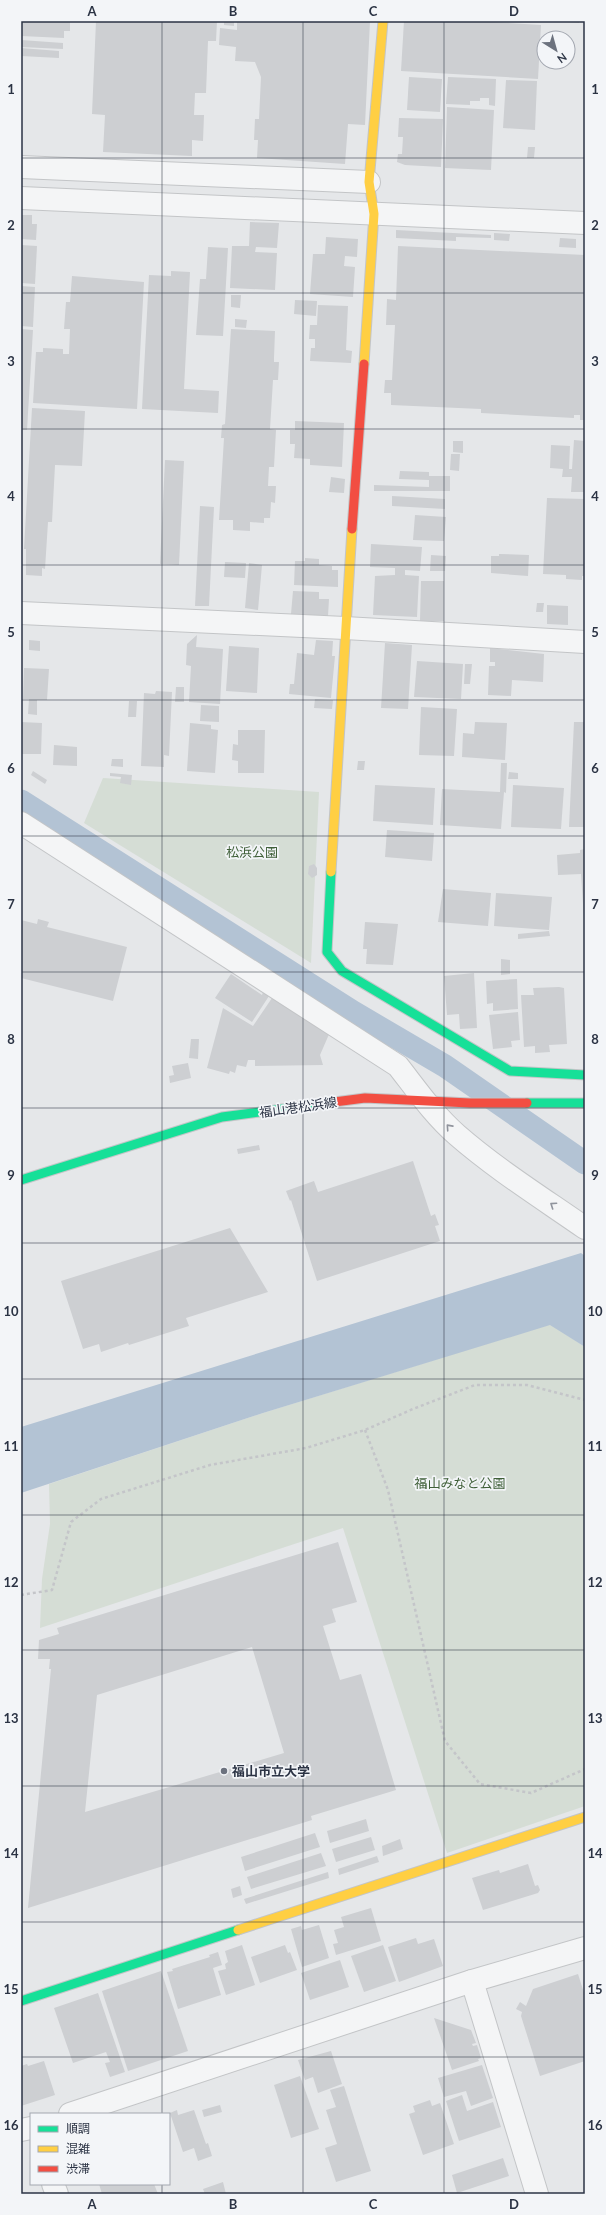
<svg xmlns="http://www.w3.org/2000/svg" width="606" height="2215" viewBox="0 0 606 2215" font-family="Lato,'Noto Sans JP',sans-serif">
<rect width="100%" height="100%" fill="#e5e7e9"/>
<g fill="#d5ddd5">
<path d="M103,778l216,14 -8,171 -227,-140z"/>
<path d="M550,1324l35,23v459l-138,47 -104,-325 -303,100 2,-49 8,-55 -1,-40 214,-71z"/>
</g>
<path fill="#b3c3d4" d="M581,1253l4,3v91l-35,-22 -287,88 -242,80v-66z"/>
<g fill="none" stroke-linecap="round" stroke-linejoin="round">
<path stroke="#b3c3d4" stroke-width="23" d="M21,801l332,211 92,54 140,97"/>
</g>
<g fill="#cdcfd2" fill-rule="evenodd">
<path d="M21,21h49v10h-6v7l-43,-2z"/>
<path d="M96,21h121l-1,20h-8l-2,52h-11l-1,22h10l-1,26 -11,-1v16l-89,-4 2,-37 -13,-1z"/>
<path d="M224,21h10v5l-10,-1z"/>
<path d="M237,21h133l-5,104 -17,-1 -3,40 -88,-6 1,-18h-4l1,-21h4l2,-42 -6,-15 -20,-1 1,-14 -17,-2 1,-17 17,2z"/>
<path d="M404,21h72l65,4 -3,54 -137,-8z"/>
<path d="M555,21h24v2z"/>
<path d="M21,40l42,3v6l-42,-2z"/>
<path d="M21,48l38,3v7l-38,-2z"/>
<path d="M409,77l33,2 -2,33 -33,-2z"/>
<path d="M448,77l48,2 -1,27 -6,-1v-7h-9v3h-10v4l-24,-1z"/>
<path d="M506,80l31,1 -2,49 -32,-2z"/>
<path d="M447,107l47,3 -3,60 -46,-2z"/>
<path d="M399,118l44,1 -2,48 -36,-2 -8,-3 1,-8h4l1,-17h-5z"/>
<path d="M528,147h7l-1,11h-7z"/>
<path d="M21,215h11v9h5l-1,16 -15,-1z"/>
<path d="M250,222l29,1 -2,25 -21,-1 -1,5 22,1 -2,37 -45,-2 2,-42h17z"/>
<path d="M396,230l95,5v3l-35,-1v4l-60,-3z"/>
<path d="M494,233l16,1 -1,7 -15,-1z"/>
<path d="M326,237l32,2 -1,18 -12,-1 -1,10 11,1 -2,30 -43,-3 3,-40h12z"/>
<path d="M560,238l16,1v9l-17,-1z"/>
<path d="M21,245l16,1 -2,38 -14,-1z"/>
<path d="M398,246l187,9v165h-5v-5h-6v3l-93,-5v-4l-90,-4v-12h-7l1,-13h7l3,-55h-9l1,-26 9,1z"/>
<path d="M208,247l20,1 -5,88 -27,-1 4,-56h6z"/>
<path d="M171,271l19,1 -6,117 35,2 -1,22 -76,-4 7,-134 22,1z"/>
<path d="M72,276l72,6 -7,127 -104,-6 3,-51h7v-4l20,1v5h6l1,-25h-6l2,-27h4z"/>
<path d="M21,286l14,1 -2,40 -12,-1z"/>
<path d="M231,295h10l-1,13 -9,-1z"/>
<path d="M295,300l22,1 -1,15 -22,-2z"/>
<path d="M318,305l30,1 -2,44 6,1 -1,12 -41,-2 1,-13h4v-9h-6l1,-14h7z"/>
<path d="M235,319l12,1 -1,8 -11,-1z"/>
<path d="M21,329l12,1 -6,100h-6z"/>
<path d="M231,329l44,2 -1,27v4h5l-1,18h-5l-3,49 6,1 -2,37h-5l-1,19h8l-1,17 -4,-1 -1,16h-6v5l-14,-1v9l-17,-1v-10h-14l5,-82h-3l1,-13 3,-1z"/>
<path d="M32,408l53,3 -3,55 -27,-1 -3,57h-4l-3,47 -3,-1v8l-16,-1v-26h-2z"/>
<path d="M295,421l49,2 -2,44 -32,-2v-6l-16,-1 1,-14h-5v-14h5z"/>
<path d="M574,440l11,1v51h-14l1,-15h-10l1,-8 -13,-1 1,-23 19,1 -1,23h3z"/>
<path d="M453,441h10v12l-10,-1z"/>
<path d="M451,454h9l-1,17 -9,-1z"/>
<path d="M165,460l19,1 -5,104 -19,-1z"/>
<path d="M400,471l29,1v4h21v15h-76v-6l55,2v-7l-30,-1z"/>
<path d="M331,477l14,2 -1,14 -15,-1z"/>
<path d="M21,490h2l-1,24h-1z"/>
<path d="M392,496l53,3v10l-53,-3z"/>
<path d="M547,498l38,1v77h-3v4l-16,-1v-4l-23,-1z"/>
<path d="M200,506l14,1 -5,99h-14z"/>
<path d="M415,515l31,2 -2,24 -31,-1z"/>
<path d="M371,544l51,3 -2,24 -15,-1v5l14,1 -2,41 -44,-2 2,-39 20,-1v-7l-25,-1z"/>
<path d="M499,554l30,1 -1,21 -37,-3v-17h8z"/>
<path d="M431,555l15,1 -1,15h-15z"/>
<path d="M305,558l14,1v6l13,1v4h6v17l-44,-2 1,-24h10z"/>
<path d="M225,562l21,1 -1,15 -21,-1z"/>
<path d="M249,563l13,2 -4,45 -13,-2z"/>
<path d="M421,581h23v40h-24z"/>
<path d="M293,591l26,1v7h10l-1,17 -37,-2z"/>
<path d="M537,603h7l-1,9h-7z"/>
<path d="M547,605l21,1v19l-21,-1z"/>
<path d="M197,635l-1,12 27,2 -3,55 -31,-2 2,-36 -5,-1 1,-21z"/>
<path d="M29,640l11,1v10l-11,-1z"/>
<path d="M316,640l17,1 -1,15h3l-4,42 -42,-4 1,-10h4l3,-31 17,2z"/>
<path d="M385,643l27,2 -4,64 -27,-1z"/>
<path d="M229,646l30,2 -2,45 -31,-2z"/>
<path d="M490,648l54,6 -1,28 -31,-2 -1,16 -23,-1 1,-29h6v-4h-5z"/>
<path d="M417,661l46,3 -2,35 -47,-2z"/>
<path d="M465,664h7l-2,20h-6z"/>
<path d="M24,668l25,1 -2,31h-10v15l-9,-1 1,-15h-6z"/>
<path d="M176,687h8v15h-9z"/>
<path d="M156,691l16,1 -3,64 -5,-1v12l-23,-1 3,-73 11,1z"/>
<path d="M315,699l18,1 -1,9 -18,-1z"/>
<path d="M129,701h8l-1,16h-8z"/>
<path d="M201,705l18,1v16l-19,-1z"/>
<path d="M421,707l36,2 -3,47 -35,-1z"/>
<path d="M21,722l21,1 -1,31h-20z"/>
<path d="M475,722l32,1 -2,37 -43,-3 1,-24 11,1z"/>
<path d="M574,722h11v105h-16z"/>
<path d="M190,723l21,2v4l7,1 -3,43 -28,-2z"/>
<path d="M238,730h27l-1,43h-26v-12l-6,-1 1,-16 5,1z"/>
<path d="M54,745l23,2v19l-24,-1z"/>
<path d="M112,759h11v8l-12,-1z"/>
<path d="M358,761h7l-1,9h-7z"/>
<path d="M501,763h6l-1,30 -2,-1 -3,37 -61,-4 2,-36 58,3z"/>
<path d="M33,771l14,9 -2,4 -14,-9z"/>
<path d="M509,772l9,1v6h-10z"/>
<path d="M110,773l22,2 -1,10 -11,-2 1,-6 -11,-1z"/>
<path d="M375,785l60,3 -2,37 -60,-4z"/>
<path d="M513,785l51,3 -3,41 -50,-2z"/>
<path d="M387,830l47,3 -2,28 -47,-4z"/>
<path d="M585,849v70h-1l-3,-45 -23,1 -1,-20 23,-2v-3z"/>
<path d="M314,864l3,4v7l-5,3 -4,-4 1,-8z"/>
<path d="M443,889l48,4 -3,33 -50,-4z"/>
<path d="M496,893l56,4 -3,33 -55,-4z"/>
<path d="M38,919l11,3 -2,5 80,20 -14,54 -92,-23v-58l16,4z"/>
<path d="M365,922l33,2 -5,41 -27,-1 1,-15h-4z"/>
<path d="M549,931l1,5 -32,3v-5z"/>
<path d="M501,959l9,1v14l-9,1z"/>
<path d="M474,973l3,55 -17,1 -1,-15 -12,1 -3,-39z"/>
<path d="M231,974l31,21 1,-3 6,4 -17,26 -37,-24z"/>
<path d="M517,979l1,30 -25,2v-8l-6,1 -1,-23z"/>
<path d="M559,987l5,1 3,56 -18,1 1,7 -15,1v-7l-11,1 -3,-52h13l-1,-7z"/>
<path d="M272,998l58,34 -10,23 3,10 -68,1v-6h-7l-2,7 -9,-2 -2,8 -5,-2 -1,3 -22,-6 16,-60 30,18z"/>
<path d="M518,1012l2,28 -9,1 1,6 -19,2 -4,-34z"/>
<path d="M191,1039h8l-1,20 -9,-1z"/>
<path d="M188,1063l3,15 -21,5 -1,-7 5,-1 -2,-9z"/>
<path d="M259,1145l1,5 -22,4 -1,-5z"/>
<path d="M413,1161l18,55 4,-2 4,11 -4,1 5,15 -123,40 -26,-81 -1,1 -4,-10 28,-10 4,11z"/>
<path d="M230,1228l38,64 -82,26 3,8 -60,19 -1,-2 -27,9 -2,-8 -16,5 -22,-68z"/>
<path d="M338,1542l19,60 -25,7 4,13 -13,4 17,54 21,-6 35,116 -85,26 1,4 -284,88 23,-239h-2l1,-10h-12l1,-19 20,-6 -2,-6zM252,1647l32,106 -199,59 12,-117z"/>
<path d="M366,1819l3,12 -39,12 -3,-12z"/>
<path d="M315,1833l5,14 -75,24 -4,-14z"/>
<path d="M371,1837l4,13 -39,12 -4,-13z"/>
<path d="M400,1839l3,10 -20,7 -1,-10z"/>
<path d="M321,1853l5,13 -75,23 -4,-12z"/>
<path d="M377,1856l2,6 -40,13 -1,-6z"/>
<path d="M528,1864l7,22 3,-1 2,5 -2,3 -55,17 -11,-32 27,-8 1,3z"/>
<path d="M328,1872l1,6 -83,26 -2,-5z"/>
<path d="M240,1886l2,9 -9,3 -2,-9z"/>
<path d="M371,1908l10,33 -45,14 -3,-11 5,-1 -4,-13 10,-3 -3,-10z"/>
<path d="M319,1925l10,33 -27,9 -11,-38 10,-3 1,4z"/>
<path d="M416,1938l2,6 16,-5 9,27 -44,16 -11,-35z"/>
<path d="M242,1945l13,40 -29,10 -8,-24 8,-2 -1,-5 3,-2 -3,-11z"/>
<path d="M285,1945l3,8 2,-1 7,18 -37,13 -9,-26z"/>
<path d="M383,1945l13,36 -32,11 -13,-36z"/>
<path d="M218,1952l4,13 -9,3 8,27 -43,14 -11,-37 6,-1 -1,-2 38,-12 -1,-2z"/>
<path d="M340,1960l9,27 -39,13 -9,-27z"/>
<path d="M161,1971l27,80 -60,20 -26,-80z"/>
<path d="M578,1974l7,22v65l-45,15 -19,-60 1,-4 -6,-3 4,-7 6,4 7,-17z"/>
<path d="M98,1993l27,79 -15,5 -5,-14 5,-1 -4,-10 -33,11 -19,-55z"/>
<path d="M434,2018l37,12 5,13 -4,1 1,2 4,-1 4,13 -3,1 1,2 -27,9z"/>
<path d="M331,2051l11,33 -24,9 -5,-16 -8,3 -7,-20z"/>
<path d="M44,2061l11,34 -34,11v-40l6,-2 1,2z"/>
<path d="M482,2065l11,33 -22,8 -5,-15 -22,6 -6,-19z"/>
<path d="M300,2076l19,53 -28,9 -17,-53z"/>
<path d="M344,2086l27,85 -35,11 -11,-34 12,-4 -11,-34 10,-3 -6,-17z"/>
<path d="M462,2095l5,16 26,-9 8,25 -42,14 -13,-40z"/>
<path d="M430,2100l2,6 8,-3 14,41 -31,11 -14,-41 6,-2 -2,-6z"/>
<path d="M220,2105l2,7 -18,5 -2,-7z"/>
<path d="M177,2110l1,5 16,-5 12,34 2,-1 4,13 -14,5 -4,-13 -11,4 -13,-39z"/>
<path d="M503,2158l6,18 -52,17 -5,-18z"/>
<path d="M223,2182l3,12h-21l-2,-5z"/>
<path d="M99,2184h55l4,10h-56z"/>
</g>
<g fill="none" stroke-linecap="round" stroke-linejoin="round">
<defs>
<g id="street">
<path d="M21,167l348,15"/>
<path d="M21,198l564,25"/>
<path d="M21,613l324,15 240,14"/>
<path d="M21,823l377,243c18,23 36,49 59,69 39,34 85,63 128,93"/>
<path d="M472,1981l65,213"/>
<path d="M70,2114l402,-133 113,-33"/>
<path d="M21,2130l10,-2"/>
<path d="M53,2184l4,10"/>
</g>
<g id="fast">
<path d="M331,872l-4,80 15,19 168,100 75,4"/>
<path d="M527,1103h58"/>
<path d="M21,1180l201,-63 97,-13"/>
<path d="M21,2001l217,-71"/>
</g>
<g id="slow">
<path d="M364,364l10,-150 -5,-32 14,-161"/>
<path d="M331,872l21,-343"/>
<path d="M238,1930l347,-113"/>
</g>
<g id="jam">
<path d="M352,529l12,-165"/>
<path d="M319,1104l46,-6 105,5h57"/>
</g>
</defs>
<use href="#street" stroke="#c3c5c7" stroke-width="24"/>
<use href="#fast" stroke="#c3c5c7" stroke-width="11"/>
<use href="#slow" stroke="#c3c5c7" stroke-width="11"/>
<use href="#jam" stroke="#c3c5c7" stroke-width="11"/>
<g stroke="#c4c5c9" stroke-width="2.5" stroke-dasharray="3 3" stroke-linecap="butt">
<path d="M365,1430l23,60 57,251 35,43 51,9 54,-24"/>
<path d="M21,1595l31,-5 19,-68 30,-23 109,-34 96,-17 59,-18 48,-21 62,-24h52l58,15"/>
</g>
<use href="#street" stroke="#f4f5f6" stroke-width="22"/>
<use href="#fast" stroke="#16e098" stroke-width="9"/>
<use href="#slow" stroke="#ffcf43" stroke-width="9"/>
<use href="#jam" stroke="#f24e42" stroke-width="9"/>
</g>
<defs><path id="oneway-chevron" d="M-2-3.5L2.5 0L-2 3.5" fill="none" stroke-width="1.6" stroke-linecap="round" stroke-linejoin="round"/></defs>
<g stroke="#90949d">
<use href="#oneway-chevron" transform="translate(449 1127) rotate(-132)"/>
<use href="#oneway-chevron" transform="translate(553 1205) rotate(-146)"/>
</g>
<path fill="none" stroke="#2b3344" stroke-width="1" stroke-opacity="0.55" d="M162,21v2093M303,21v2173M444,21v2173M21,158h564M21,293h564M21,429h564M21,565h564M21,700h564M21,836h564M21,972h564M21,1108h564M21,1243h564M21,1379h564M21,1515h564M21,1650h564M21,1786h564M21,1922h564M21,2057h564M162,2184v10"/>
<circle fill="#6c727e" stroke="#f3f5f8" stroke-width="1.5" cx="224" cy="1771" r="4"/>
<g text-anchor="middle" dominant-baseline="central" stroke-width="3.5" stroke-linejoin="round" paint-order="stroke">
<g font-size="13" fill="#3f5f38" stroke="#f3f5f8">
<text x="252" y="852">松浜公園</text>
<text x="460" y="1483">福山みなと公園</text>
</g>
<g font-size="13" fill="#2b3344" stroke="#f3f5f8">
<text transform="translate(298 1107) rotate(-8)">福山港松浜線</text>
</g>
<g font-size="13" font-weight="bold" fill="#2b3344" stroke="#f3f5f8" text-anchor="start">
<text x="232" y="1771">福山市立大学</text>
</g>
</g>
<rect width="606" height="2215" fill="none" stroke="#f3f5f8" stroke-width="44"/>
<rect x="30" y="2113" width="140" height="72" fill="#f3f5f8" stroke="#a3a7b0"/>
<rect x="38" y="2126" width="20" height="6" fill="#16e098" stroke="#a3a7b0"/>
<text x="66" y="2133" font-size="12" fill="#2b3344">順調</text>
<rect x="38" y="2146" width="20" height="6" fill="#ffcf43" stroke="#a3a7b0"/>
<text x="66" y="2153" font-size="12" fill="#2b3344">混雑</text>
<rect x="38" y="2166" width="20" height="6" fill="#f24e42" stroke="#a3a7b0"/>
<text x="66" y="2173" font-size="12" fill="#2b3344">渋滞</text>
<g transform="translate(556 50) rotate(143)"><circle r="19" fill="#f3f5f8" stroke="#a3a7b0"/>
<path d="M0-3L7 15L0 10L-7 15Z" fill="#6c727e"/>
<text y="-6" font-size="11" font-weight="bold" text-anchor="middle" fill="#2b3344">N</text>
</g>
<rect x="22" y="22" width="562" height="2171" fill="none" stroke="#2b3344" stroke-width="1.5"/>
<g font-size="13" text-anchor="middle" font-weight="bold" fill="#2b3344">
<text x="92" y="16">A</text>
<text x="233" y="16">B</text>
<text x="373" y="16">C</text>
<text x="514" y="16">D</text>
<text x="11" y="94">1</text>
<text x="595" y="94">1</text>
<text x="11" y="230">2</text>
<text x="595" y="230">2</text>
<text x="11" y="366">3</text>
<text x="595" y="366">3</text>
<text x="11" y="501">4</text>
<text x="595" y="501">4</text>
<text x="11" y="637">5</text>
<text x="595" y="637">5</text>
<text x="11" y="773">6</text>
<text x="595" y="773">6</text>
<text x="11" y="909">7</text>
<text x="595" y="909">7</text>
<text x="11" y="1044">8</text>
<text x="595" y="1044">8</text>
<text x="11" y="1180">9</text>
<text x="595" y="1180">9</text>
<text x="11" y="1316">10</text>
<text x="595" y="1316">10</text>
<text x="11" y="1451">11</text>
<text x="595" y="1451">11</text>
<text x="11" y="1587">12</text>
<text x="595" y="1587">12</text>
<text x="11" y="1723">13</text>
<text x="595" y="1723">13</text>
<text x="11" y="1858">14</text>
<text x="595" y="1858">14</text>
<text x="11" y="1994">15</text>
<text x="595" y="1994">15</text>
<text x="11" y="2130">16</text>
<text x="595" y="2130">16</text>
<text x="92" y="2209">A</text>
<text x="233" y="2209">B</text>
<text x="373" y="2209">C</text>
<text x="514" y="2209">D</text>
</g>
</svg>
